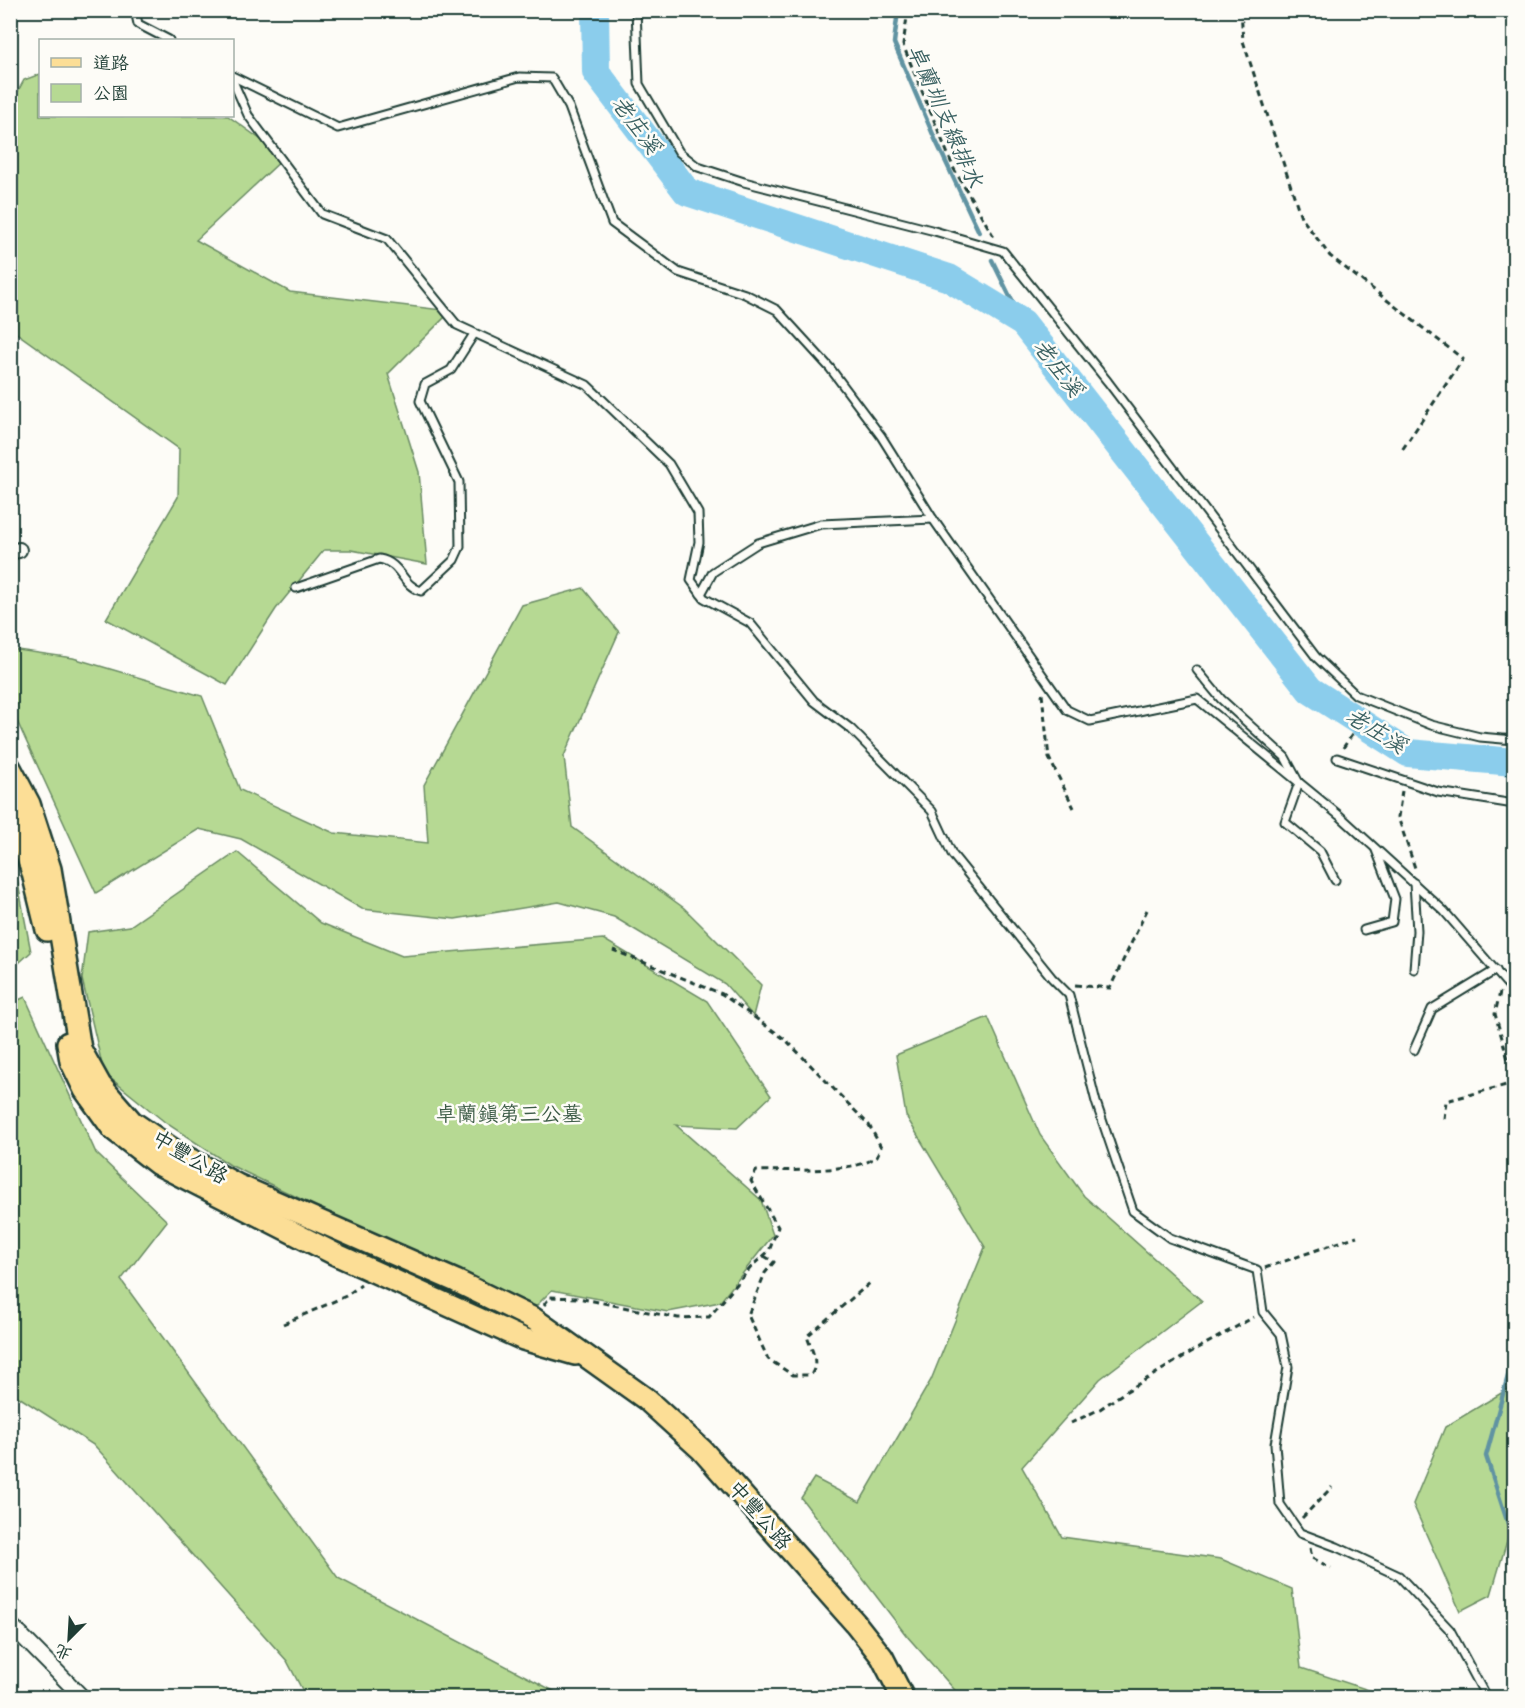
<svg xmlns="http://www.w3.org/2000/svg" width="1525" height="1708" viewBox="0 0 1525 1708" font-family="Caveat,'LXGW WenKai TC',sans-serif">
<rect width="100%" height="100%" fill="#fdfcf7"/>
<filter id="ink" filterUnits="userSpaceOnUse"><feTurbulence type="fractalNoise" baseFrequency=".0167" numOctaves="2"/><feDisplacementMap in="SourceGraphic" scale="12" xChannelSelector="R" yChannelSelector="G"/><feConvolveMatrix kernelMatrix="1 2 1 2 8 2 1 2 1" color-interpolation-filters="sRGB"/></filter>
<g filter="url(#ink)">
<g fill="#b6d993" stroke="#6a8b64" stroke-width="1.5">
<path d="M40,74v42h188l57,41 -89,83 94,52 161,19 -63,63 31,98 8,92 -76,-14h-27l-48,59 -49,76 -121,-66 72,-122 1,-48 -168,-120 -1,-223 14,-26z"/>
<path d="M583,588l36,44 -55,124 8,71 112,81 77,77 -8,31 -28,-32 -111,-67 -55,-15 -104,17 -93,-10 -121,-70 -42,-10 -103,64 -85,-185v-59l62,9 129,38 38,94 94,43 94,10 -4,-58 98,-180z"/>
<path d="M10,841l21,111 -20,18h-1z"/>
<path d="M237,852l84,71 81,33 201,-17 104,62 64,95 -34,32 -61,-3 85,75 12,35 -53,67 -52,10 -116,-22 -20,20 -302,-145 -64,-42 -62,-50 -22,-94 6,-47 42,-6z"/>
<path d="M25,997l71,156 71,68 -46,59 217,298 227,119h-259l-19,-36 -192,-215 -84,-54 -1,-388z"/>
<path d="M988,1017l52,118 44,61 118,105 -102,78 -78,88 40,70 159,22 71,30 9,79 74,24 1,5h-415l-55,-62 -105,-137 13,-20 46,24 71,-122 54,-133 -79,-131 -10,-61z"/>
<path d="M1508,1389l6,6v131l-3,1 -20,68 -31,16 -47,-107 32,-77z"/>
</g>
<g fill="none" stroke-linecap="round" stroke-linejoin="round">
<g stroke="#6093a2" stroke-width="4.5">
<path d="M898,10l-4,33 41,96 44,93"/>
<path d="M992,260l31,63"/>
<path d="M1514,1354l-28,102 28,86"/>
</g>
<path stroke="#8bcdec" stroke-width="28" d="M595,10l1,62 91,120 262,86 74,45 287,367 98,63 106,9"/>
<defs>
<g id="lane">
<path d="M135,10l3,14 31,16"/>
<path d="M636,10l3,74 40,68 19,15 46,15 187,48 72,21 105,131 208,275 40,38 75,30 49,12 34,3"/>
<path d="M232,76l106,52 181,-51 33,1 17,29 43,116 66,49 67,22 32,16 53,58 51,68 52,83 134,191 23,11 107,-22 143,117 104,95 70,81"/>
<path d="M232,79l16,36 74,99 65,25 70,86 130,60 82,79 29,49 1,29 -8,38 13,18 46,25 64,78 37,28 81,82 20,43 100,124 17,17 27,107 37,109 37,27 87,32 6,42 18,22 7,33 -13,77 5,60 20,29 37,14 62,29 51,54 34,63"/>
<path d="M296,588l83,-29c23,4 22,26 42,32l33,-31 6,-13 -1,-65 -39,-81 5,-17 26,-14 23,-36"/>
<path d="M701,594l12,-22 45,-29 63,-19 112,-5"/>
<path d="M1197,670l24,29 64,58 14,26 -14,39 35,29 15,29"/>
<path d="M1337,758l101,34 76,12"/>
<path d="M1414,883l3,48 -3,38"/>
<path d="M1364,930l28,-8 3,-23 -19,-49"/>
<path d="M1414,1050l18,-41 64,-39"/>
</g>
<g id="street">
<path d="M10,552l9,-2"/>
<path d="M10,1624l73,74"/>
</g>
<g id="primary">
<path d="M10,768l19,36 21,65 30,180 20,36 32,37 44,30 61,33 219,96 78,38 112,80 56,51 154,174 26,33 21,41"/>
<path d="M10,803l23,70 14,57"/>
<path d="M68,1043l3,18 14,29 28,39 45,35 177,90 84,38 104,47 52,15"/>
</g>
</defs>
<use href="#lane" stroke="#1f3d34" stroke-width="11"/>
<use href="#street" stroke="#1f3d34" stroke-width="18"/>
<use href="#primary" stroke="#1f3d34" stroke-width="26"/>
<g stroke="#1f3d34" stroke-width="3" stroke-dasharray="6 4.5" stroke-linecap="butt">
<path d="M908,10l-5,35 51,124 40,68"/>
<path d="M1241,10l2,31 58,176 29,39 133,103 -61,91"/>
<path d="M1042,694l7,64 25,50"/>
<path d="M1343,748l25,-37"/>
<path d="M1402,791l-4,26 17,51"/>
<path d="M1075,985l35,3 37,-78"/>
<path d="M1500,992l-5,22 19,66"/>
<path d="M1444,1119l2,-18 68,-18"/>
<path d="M764,1256l10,6 -9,11 -17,42 20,44 25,16h18c9,-14 0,-25 -4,-39l63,-53"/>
<path d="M1265,1268l92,-32"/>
<path d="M544,1305l6,-8 28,1 100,20 31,-1 44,-52 16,-14 9,-24 -27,-46 5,-10c25,-1 105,2 121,-15 1,-1 3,-8 4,-9l-12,-22 -83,-85 -64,-46 -109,-44"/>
<path d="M283,1324l63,-28 15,-11"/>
<path d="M1071,1423l29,-14 25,-17 68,-41 61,-34"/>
<path d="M1302,1518l30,-31"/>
<path d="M1310,1548l2,10 19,10"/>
</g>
<use href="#lane" stroke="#fdfcf7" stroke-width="7"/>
<use href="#street" stroke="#fdfcf7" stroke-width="14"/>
<use href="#primary" stroke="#fcde96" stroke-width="21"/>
</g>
</g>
<g text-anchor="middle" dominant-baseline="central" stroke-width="5" stroke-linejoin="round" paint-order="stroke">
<g font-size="21" fill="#3d5c47" stroke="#fdfcf7">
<text x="509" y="1114">卓蘭鎮第三公墓</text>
</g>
<g font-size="21" fill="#1f3d34" stroke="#fdfcf7">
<text transform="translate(190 1157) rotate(31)">中豐公路</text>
<text transform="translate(760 1515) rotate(49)">中豐公路</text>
</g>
<g font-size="22" font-style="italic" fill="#3a6162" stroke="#fdfcf7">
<text transform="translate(945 116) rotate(66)">卓蘭圳支線排水</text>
<text transform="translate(636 125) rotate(53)">老庄溪</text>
<text transform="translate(1058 368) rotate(52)">老庄溪</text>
<text transform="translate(1376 731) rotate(31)">老庄溪</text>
</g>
</g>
<rect width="1525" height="1708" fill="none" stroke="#fdfcf7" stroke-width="36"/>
<rect x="18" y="18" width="1489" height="1672" fill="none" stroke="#1f3d34" stroke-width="2" filter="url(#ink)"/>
<rect x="39" y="39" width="195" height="78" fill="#fdfcf7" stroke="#a4b0a9" stroke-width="1.5"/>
<rect x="51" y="58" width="30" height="9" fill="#fcde96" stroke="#a4b0a9" stroke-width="1.5"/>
<text x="93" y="69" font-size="18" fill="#1f3d34">道路</text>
<rect x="51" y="84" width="30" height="18" fill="#b6d993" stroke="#a4b0a9" stroke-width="1.5"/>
<text x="93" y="99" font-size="18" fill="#1f3d34">公園</text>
<g transform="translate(69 1639) rotate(204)" stroke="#fdfcf7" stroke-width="4.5" paint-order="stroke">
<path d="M0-4.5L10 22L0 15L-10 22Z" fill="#1f3d34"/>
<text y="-9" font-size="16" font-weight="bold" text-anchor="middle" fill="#1f3d34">北</text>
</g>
</svg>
